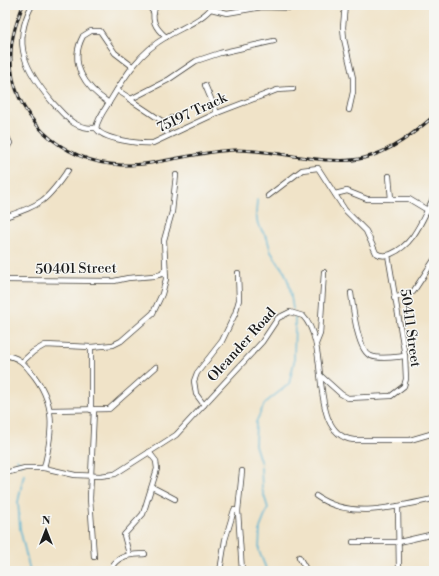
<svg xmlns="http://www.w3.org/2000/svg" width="439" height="576" viewBox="0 0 439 576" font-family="'Libre Bodoni',serif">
<rect width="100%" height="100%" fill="#f6f6f2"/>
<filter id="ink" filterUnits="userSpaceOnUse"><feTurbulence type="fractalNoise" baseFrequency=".025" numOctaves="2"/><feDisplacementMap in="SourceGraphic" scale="8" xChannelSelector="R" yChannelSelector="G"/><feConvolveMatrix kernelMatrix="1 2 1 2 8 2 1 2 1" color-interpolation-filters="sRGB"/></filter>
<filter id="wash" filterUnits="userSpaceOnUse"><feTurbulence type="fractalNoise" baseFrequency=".012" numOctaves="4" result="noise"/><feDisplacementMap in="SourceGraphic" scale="16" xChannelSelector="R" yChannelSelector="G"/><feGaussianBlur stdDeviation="0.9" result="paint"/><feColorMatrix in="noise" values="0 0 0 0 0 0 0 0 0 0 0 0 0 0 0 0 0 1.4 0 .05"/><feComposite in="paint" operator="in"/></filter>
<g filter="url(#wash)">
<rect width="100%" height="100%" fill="#f0e3c8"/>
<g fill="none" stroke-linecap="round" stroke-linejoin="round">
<g stroke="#54b2d2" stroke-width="1.5">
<path d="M257,200l-1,14 2,11 9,13 4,14 14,21 4,11 4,25"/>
<path d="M17,459l4,6"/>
<path d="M261,464l-6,-19 1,-23 9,-19 24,-19 5,-22 1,-45"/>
<path d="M261,467l1,22 6,19 -8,20 -1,23 8,20"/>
<path d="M24,474l-6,28 2,27 10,42"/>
</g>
</g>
</g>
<g filter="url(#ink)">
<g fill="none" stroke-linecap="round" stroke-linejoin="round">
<defs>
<g id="minor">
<path d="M32,5c-21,40 -6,66 21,98 14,15 21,26 43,25"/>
<path d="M148,5l6,8"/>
<path d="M156,5c-6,14 -1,23 10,32"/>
<path d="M345,5l-2,22 1,12 9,39v14l-4,18"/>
<path d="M211,9l16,4 35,-6 35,1 14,-3"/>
<path d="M205,85l12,28"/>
<path d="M117,90l14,9 37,-19 28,-19 24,-8 54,-12"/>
<path d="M129,99l36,24 1,9"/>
<path d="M109,103c-24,-16 -41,-39 -26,-67l8,-5h9l15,22 17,13"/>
<path d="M96,128c6,12 45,16 57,15l64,-30 60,-23 16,-1"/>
<path d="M96,128c2,-10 9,-19 14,-27 15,-25 30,-49 56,-64 16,-10 36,-16 48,-32"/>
<path d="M167,129l5,-11"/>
<path d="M5,133l5,10 -5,8"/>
<path d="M389,176l2,23"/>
<path d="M335,194l12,-3 20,8h42l25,15"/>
<path d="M268,196l34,-26 16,-2 27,42 21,21 10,22c4,3 10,3 15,1 24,-10 31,-35 43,-57"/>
<path d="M5,217c37,-13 41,-15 63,-47"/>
<path d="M5,280l109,1 14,-3 26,-2 8,-2 3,-5"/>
<path d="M351,293c2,14 6,58 20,63 10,4 24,1 34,0"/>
<path d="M394,298l19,-6 21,-32"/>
<path d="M316,344l4,-10 4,-62"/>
<path d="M91,347v63"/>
<path d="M5,355c12,2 18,7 25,16 27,31 23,60 14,97"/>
<path d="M22,362l11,-10 12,-7 46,2 22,-2 8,-4 32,-28 9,-19 4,-15 -2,-39 8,-28 4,-37"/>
<path d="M321,376l20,18 7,4 43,-2 13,-10 2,-7 -1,-23 -17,-101"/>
<path d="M204,405l-8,-11 -2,-13 3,-8 25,-32 13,-27 4,-14 -1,-27"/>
<path d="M50,410l59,-1 47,-42"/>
<path d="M242,471l-4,40 4,60"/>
<path d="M5,473l20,-5h19l31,7 25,1 15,-2 61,-39 86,-93 16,-24 12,-6 13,4c29,30 3,118 51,124h56l24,-7"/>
<path d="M152,487l23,12"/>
<path d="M316,496c34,24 79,11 117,3"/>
<path d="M398,506l1,65"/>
<path d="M353,542h46l35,-8"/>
<path d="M129,554l-5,-19 19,-21 14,-45 -1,-8 -7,-9"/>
<path d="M94,557l-4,-59 4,-88"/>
<path d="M299,557l8,14"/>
<path d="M112,571l1,-6c8,-11 20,-10 32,-11"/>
<path d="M220,571l5,-31 9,-30 4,1"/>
</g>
</defs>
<use href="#minor" stroke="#3c3a36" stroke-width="6"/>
<use href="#minor" stroke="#fff" stroke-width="4.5"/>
<defs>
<path id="rail" d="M23,5c-6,16 -12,32 -12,50 -2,60 51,108 110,110 37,1 76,-14 114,-15 39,-1 94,17 129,8 28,-7 49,-24 70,-42"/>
</defs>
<use href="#rail" stroke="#1c1c1c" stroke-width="3"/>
<use href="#rail" stroke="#f6f6f2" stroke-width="1.5" stroke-dasharray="4.5" stroke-linecap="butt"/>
</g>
</g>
<g text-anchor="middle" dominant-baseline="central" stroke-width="3" stroke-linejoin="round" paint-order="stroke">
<g font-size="14" fill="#1c1c1c" stroke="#f6f6f2">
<text transform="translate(192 113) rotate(-25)">75197 Track</text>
<text transform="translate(76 269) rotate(-1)">50401 Street</text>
<text transform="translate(410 328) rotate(82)">50411 Street</text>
<text transform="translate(242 345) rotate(-48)">Oleander Road</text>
</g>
</g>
<rect width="439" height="576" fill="none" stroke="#f6f6f2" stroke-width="20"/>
<g transform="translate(46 530)" stroke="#f6f6f2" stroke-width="3" paint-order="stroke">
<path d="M0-3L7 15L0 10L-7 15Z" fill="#1c1c1c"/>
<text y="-6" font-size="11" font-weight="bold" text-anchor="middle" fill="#1c1c1c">N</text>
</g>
</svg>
